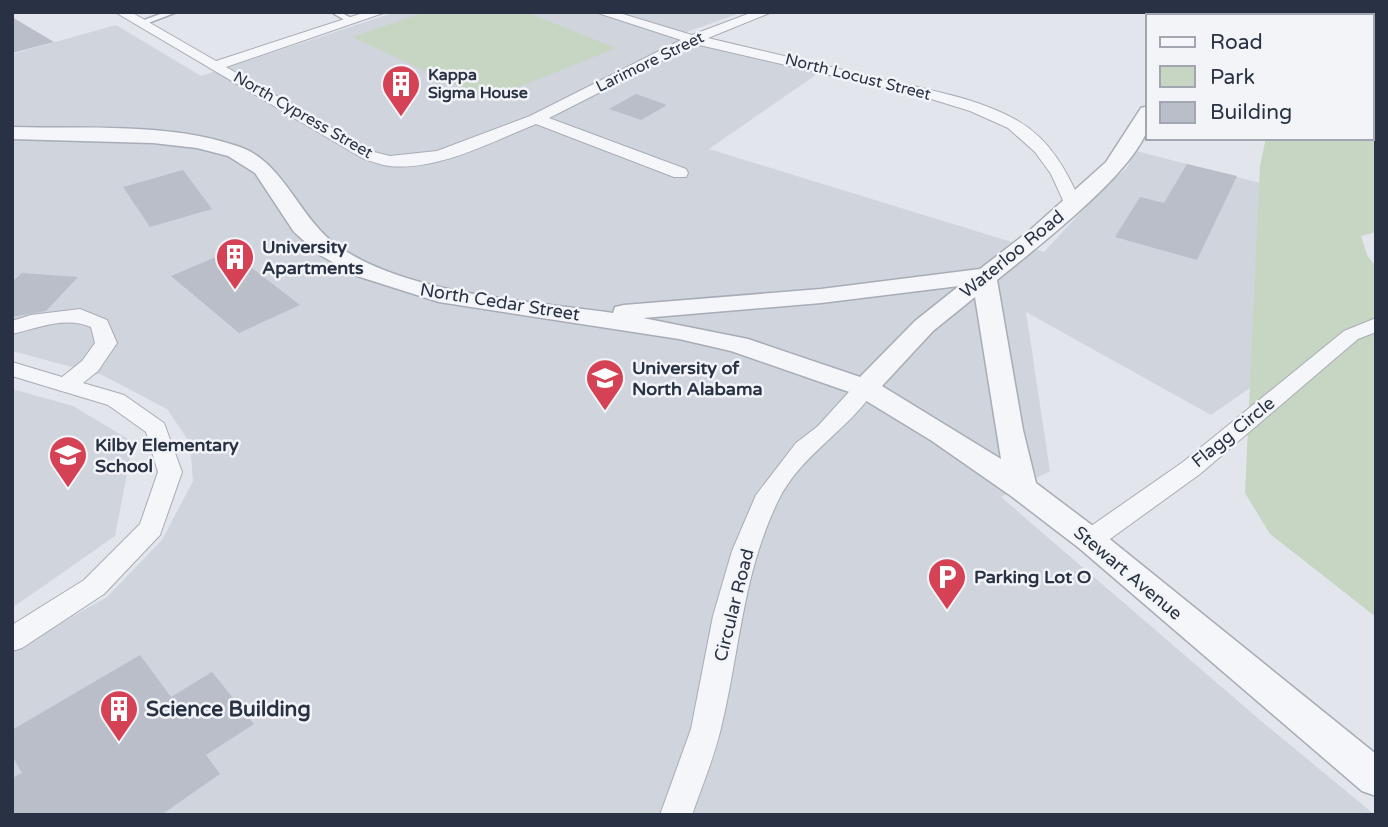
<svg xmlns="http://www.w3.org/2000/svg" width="1388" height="827" viewBox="0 0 1388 827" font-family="'Varela Round',sans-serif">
<rect width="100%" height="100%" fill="#e2e5eb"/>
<g fill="#d0d4dd">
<path d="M396,12h347l-70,25 147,35 -111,77 335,103 63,-68 19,-15 10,-18 155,40 -11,176 -69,48 -185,-103 24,159 -49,26 259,223 115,95h-1363v-164l95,-54 55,-57 31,-59 -3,-38 -23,-34 -65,-34 -90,-24v-297l104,-29 85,51z"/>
<path d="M12,389l61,17 60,36 -18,94 -103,72z"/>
</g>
<g fill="#c7d5c3">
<path d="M425,12h101l90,36 -129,52 -135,-63z"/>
<path d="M1357,12h19v220l-15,4 6,19 9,12v350l-106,-83 -25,-41 15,-327 6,-28h106v-122h-22z"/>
</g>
<g fill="#b9bec9">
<path d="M12,17l42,25 -42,11z"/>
<path d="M636,94l31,11 -26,15 -32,-11z"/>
<path d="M1187,164l50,12 -40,84 -82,-23 25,-40 24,6z"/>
<path d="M183,170l29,39 -62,18 -27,-40z"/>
<path d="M230,251l70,54 -61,28 -68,-57z"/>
<path d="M22,273l56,4 -32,34 -34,6v-35z"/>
<path d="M140,655l31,42 41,-25 42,52 -48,31 14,19 -59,41h-149v-37l10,-5 -10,-17v-26z"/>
</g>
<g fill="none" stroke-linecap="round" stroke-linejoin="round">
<defs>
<g id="service">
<path d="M166,12h11l-34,13 -7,-2z"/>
<path d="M331,12h9l17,9 -7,2z"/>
</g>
<g id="minor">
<path d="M115,12h16l85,49 150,-49h20l-160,55 148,85 16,4 47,-5 93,-35 151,-76 -86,-28h21l76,23 61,-23h19l-64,26c59,14 118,28 177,42 44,10 93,18 133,41 32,18 50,52 64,84l-3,4h-12l-16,-35 -16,-22 -27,-24 -38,-17 -42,-13 -233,-54 -146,74 137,51 2,4 -2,4h-12l-138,-53c-45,18 -98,47 -147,42 -9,-1 -18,-5 -27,-8z"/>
<path d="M80,309l27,11 10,23 -19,28 -15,12 41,12 40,28 18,49 -22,63 -56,59 -82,54 -10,3v-26l72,-45 56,-56 18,-52 -12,-40 -38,-27 -96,-29v-14l50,15 20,-16 13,-18 -4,-16c-26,-11 -53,1 -79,7v-13l19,-6z"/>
<path d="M1376,318v14l-18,7 -158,135 -101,73 -9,3 -9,-3 -4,-7 4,-7 102,-71 161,-131z"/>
<path d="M865,381l8,2 3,5c-27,42 -76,67 -98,113 -36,74 -38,150 -57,227 -7,30 -19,58 -29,87h-32l31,-86 22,-113 19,-65 24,-56 40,-52 22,-17 39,-43z"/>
</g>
<g id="tertiary">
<path d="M1269,12h20l-3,4h-20z"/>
<path d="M1148,106c0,6 2,16 0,22 -15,46 -112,120 -151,152l26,150 13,53 65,49 275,222v42l-14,-5 -283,-243 -68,-52 -79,-55 -77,-47 -124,-43 -52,-12 -240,-37 -82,-26 -37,-21 -26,-23 -39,-59 -27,-17 -31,-8 -44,-5 -141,-4v-12c74,2 157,-5 228,20 43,15 59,70 95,97 70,51 194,57 278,69l2,-6 9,-2 197,-16 159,-20 49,-38 77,-69 35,-54zM959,286l-44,35 -55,56 -112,-38 -105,-21 178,-15zM975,297l26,162 -119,-73 51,-55z"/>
</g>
</defs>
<use href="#service" stroke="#a7acb6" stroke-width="3"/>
<use href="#minor" stroke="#a7acb6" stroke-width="2"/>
<use href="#tertiary" stroke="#a7acb6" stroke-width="3"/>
<use href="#service" fill="#f5f6f9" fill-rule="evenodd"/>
<use href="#minor" fill="#f5f6f9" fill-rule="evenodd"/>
<use href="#tertiary" fill="#f5f6f9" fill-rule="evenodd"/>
</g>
<defs>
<symbol id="building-pin" viewBox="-11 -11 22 30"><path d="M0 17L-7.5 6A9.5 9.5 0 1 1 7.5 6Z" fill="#d54256" stroke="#f2f4f8"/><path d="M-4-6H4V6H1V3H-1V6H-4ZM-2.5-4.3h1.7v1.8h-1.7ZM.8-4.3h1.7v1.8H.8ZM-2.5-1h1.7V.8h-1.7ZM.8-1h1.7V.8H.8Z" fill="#fff"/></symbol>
<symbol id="university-pin" viewBox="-11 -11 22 30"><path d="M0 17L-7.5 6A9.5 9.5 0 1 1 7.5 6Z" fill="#d54256" stroke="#f2f4f8"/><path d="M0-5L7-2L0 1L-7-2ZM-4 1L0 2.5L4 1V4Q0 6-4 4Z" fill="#fff"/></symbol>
<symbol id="school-pin" viewBox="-11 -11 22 30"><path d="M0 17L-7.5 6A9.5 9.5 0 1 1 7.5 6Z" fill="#d54256" stroke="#f2f4f8"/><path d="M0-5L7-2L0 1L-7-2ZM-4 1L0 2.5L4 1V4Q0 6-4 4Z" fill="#fff"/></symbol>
<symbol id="parking-pin" viewBox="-11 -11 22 30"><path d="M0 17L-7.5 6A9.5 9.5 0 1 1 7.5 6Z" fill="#d54256" stroke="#f2f4f8"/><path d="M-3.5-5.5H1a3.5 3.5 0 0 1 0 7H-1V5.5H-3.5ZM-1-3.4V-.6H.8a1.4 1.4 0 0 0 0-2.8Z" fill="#fff"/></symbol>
</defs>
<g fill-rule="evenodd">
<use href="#building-pin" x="379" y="62" width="44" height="60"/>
<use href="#building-pin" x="213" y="235" width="44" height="60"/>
<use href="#university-pin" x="583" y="356" width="44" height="60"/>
<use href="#school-pin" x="46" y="433" width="44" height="60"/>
<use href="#parking-pin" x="925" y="555" width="44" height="60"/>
<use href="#building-pin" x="97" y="687" width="44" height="60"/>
</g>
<g text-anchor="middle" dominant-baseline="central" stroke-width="5" stroke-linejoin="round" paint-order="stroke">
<g font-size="16" fill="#293244" stroke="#f2f4f8">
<text transform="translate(650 62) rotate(-26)">Larimore Street</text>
<text transform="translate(858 77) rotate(14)">North Locust Street</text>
<text transform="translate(303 115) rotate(30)">North Cypress Street</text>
</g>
<g font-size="16" font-weight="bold" fill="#293244" stroke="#f2f4f8" text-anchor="start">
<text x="428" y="75">Kappa<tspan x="428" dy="18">Sigma House</tspan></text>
</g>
<g font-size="18" font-weight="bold" fill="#293244" stroke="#f2f4f8" text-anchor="start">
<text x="262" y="247">University<tspan x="262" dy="21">Apartments</tspan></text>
<text x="632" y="368">University of<tspan x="632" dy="21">North Alabama</tspan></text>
<text x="95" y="445">Kilby Elementary<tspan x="95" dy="21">School</tspan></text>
<text x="974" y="577">Parking Lot O</text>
</g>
<g font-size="18" fill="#293244" stroke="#f2f4f8">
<text transform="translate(1012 254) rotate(-39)">Waterloo Road</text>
<text transform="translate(500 302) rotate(9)">North Cedar Street</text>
<text transform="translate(1233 432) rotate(-39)">Flagg Circle</text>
<text transform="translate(1128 573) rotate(40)">Stewart Avenue</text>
<text transform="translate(734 605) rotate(-76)">Circular Road</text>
</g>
<g font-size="21" font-weight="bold" fill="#293244" stroke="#f2f4f8" text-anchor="start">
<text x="146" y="709">Science Building</text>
</g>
</g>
<rect width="1388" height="827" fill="none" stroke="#293244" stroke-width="28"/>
<rect x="1146" y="14" width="228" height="126" fill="#f2f4f8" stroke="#a2a6b0" stroke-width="2"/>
<rect x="1160" y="37" width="35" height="10" fill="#f5f6f9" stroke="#a2a6b0" stroke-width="2"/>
<text x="1210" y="49" font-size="21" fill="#293244">Road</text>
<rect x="1160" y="66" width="35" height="21" fill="#c7d5c3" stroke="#a2a6b0" stroke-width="2"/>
<text x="1210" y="84" font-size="21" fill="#293244">Park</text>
<rect x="1160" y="102" width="35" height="21" fill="#b9bec9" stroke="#a2a6b0" stroke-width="2"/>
<text x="1210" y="119" font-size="21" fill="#293244">Building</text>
</svg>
